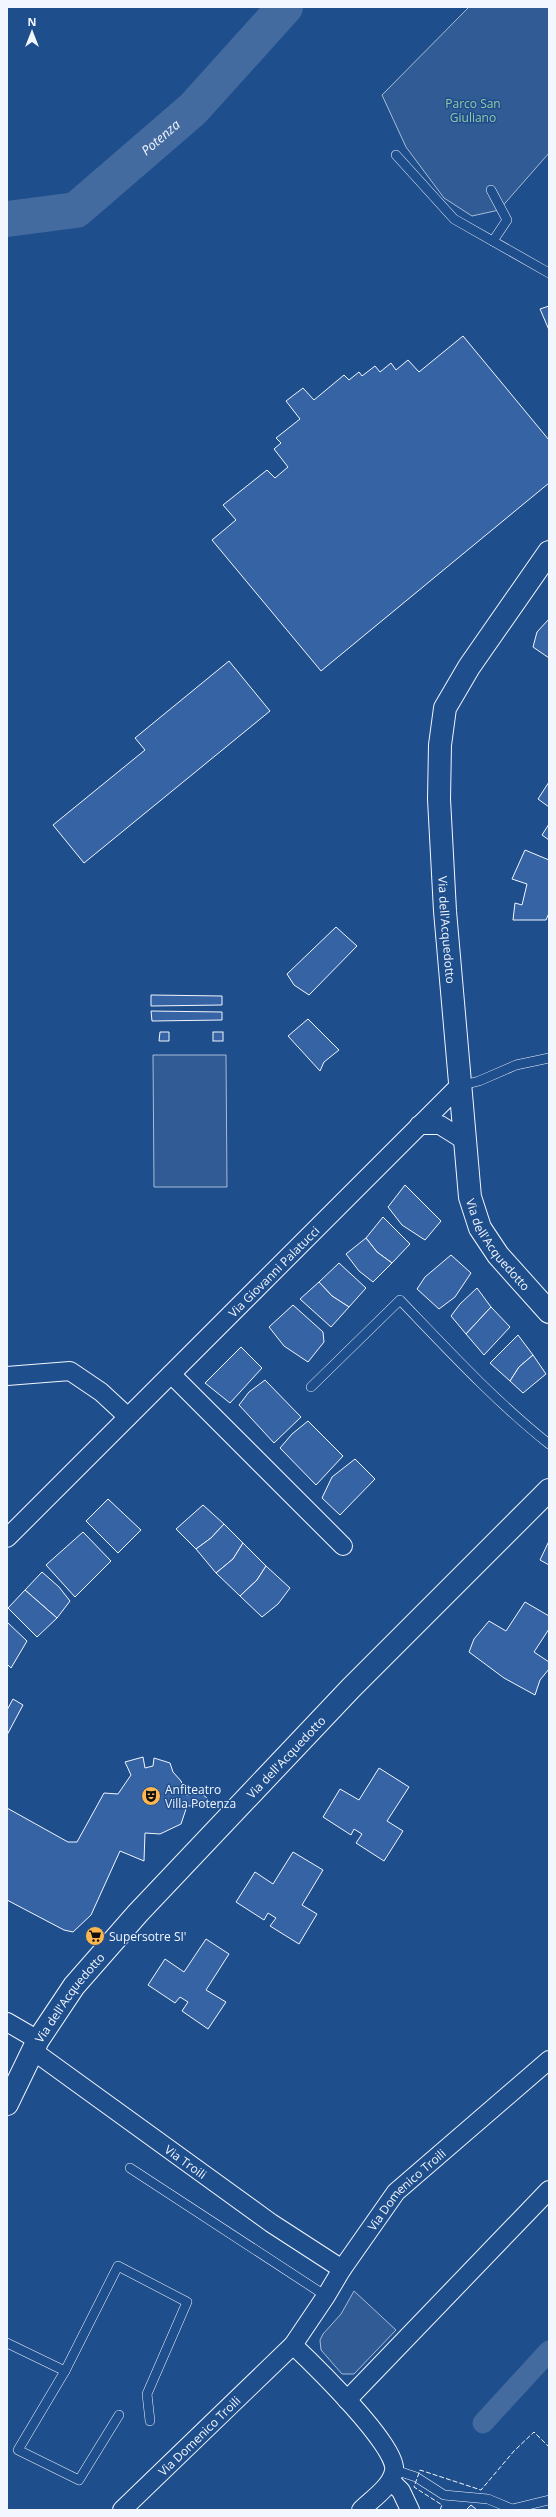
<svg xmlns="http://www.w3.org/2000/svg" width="556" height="2517" viewBox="0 0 556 2517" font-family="'Open Sans',sans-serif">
<rect width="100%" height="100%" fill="#1f4e8c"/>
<g fill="#305b95" stroke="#a8bbd7">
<path d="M469,7h80v146l-50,57 -27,6 -28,-18 -38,-51 -24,-52z"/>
<path d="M153,1055h73l1,132h-73z"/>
<path d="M354,2291l42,39 -42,44h-12l-21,-24 -1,-10 3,-6 18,-20z"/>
</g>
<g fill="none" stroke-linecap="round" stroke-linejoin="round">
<path stroke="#446ba0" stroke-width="21" d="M483,2423l66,-72"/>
<path stroke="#446ba0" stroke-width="36" id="s1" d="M7,219l69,-9 117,-101 92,-102"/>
</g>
<g fill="#3563a3" stroke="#f2f6ff">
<path d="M549,306v24l-9,-21z"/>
<path d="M463,336l86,104v43l-228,188 -109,-131 24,-20 -13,-15 44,-35 8,8 13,-11 -14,-18 7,-6 -5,-5 24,-19 -14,-18 17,-13 11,12 30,-25 5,5 10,-8 3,4 13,-10 5,6 11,-9 5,7 12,-10 11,12z"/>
<path d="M549,619v39l-16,-11 4,-15z"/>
<path d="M229,661l41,50 -186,152 -31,-38 92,-75 -10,-12z"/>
<path d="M549,782v25l-11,-8z"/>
<path d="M549,824v16l-7,-5z"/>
<path d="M525,850l24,10v53l-3,7h-33l2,-17 7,2 5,-21 -15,-5z"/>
<path d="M336,927l21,19 -48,49 -15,-10 -7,-11z"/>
<path d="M151,995l71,1v9l-71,1z"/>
<path d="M151,1011l71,1v8l-70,1z"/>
<path d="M308,1019l31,31 -15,12 -4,9 -32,-35z"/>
<path d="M160,1032h9v9h-10z"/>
<rect x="213" y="1032" width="10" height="9"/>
<path d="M405,1185l36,36 -16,19 -23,-15 -14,-18z"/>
<path d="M383,1217l27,27 -18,19 -15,-11 -11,-14z"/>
<path d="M366,1238l11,14 15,11 -19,19 -14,-11 -13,-17z"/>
<path d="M451,1255l20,18 -16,24 -16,12 -22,-20 8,-12z"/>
<path d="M339,1263l27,25 -17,19 -17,-11 -13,-14z"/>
<path d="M319,1282l13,14 17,11 -18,20 -31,-28z"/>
<path d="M477,1288l14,19 -25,27 -15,-18 9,-12z"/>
<path d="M293,1305l30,27 1,10 -16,20 -24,-16 -15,-19z"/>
<path d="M491,1307l19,20 -26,28 -18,-21z"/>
<path d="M518,1335l15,20 -14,12 -9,14 -20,-18z"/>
<path d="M241,1347l21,21 -32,35 -25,-20z"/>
<path d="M533,1355l13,19 -23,19 -13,-12 9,-14z"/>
<path d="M265,1380l36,37 -27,26 -35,-38 10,-13z"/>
<path d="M308,1421l35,35 -27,29 -36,-37 12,-14z"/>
<path d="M355,1459l20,20 -35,36 -18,-17 10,-21z"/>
<path d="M108,1499l33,31 -23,23 -32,-32z"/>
<path d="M203,1505l21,19 -13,14 -15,11 -20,-20z"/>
<path d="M224,1524l19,19 -10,16 -17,14 -20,-24 15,-11z"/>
<path d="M83,1532l28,29 -36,36 -29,-32z"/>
<path d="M549,1541v24l-9,-5z"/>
<path d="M243,1543l23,23 -9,14 -17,16 -24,-23 17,-14z"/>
<path d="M266,1566l24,22 -12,16 -16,13 -22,-21 17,-16z"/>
<path d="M42,1572l17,15 11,14 -13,17 -32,-28z"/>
<path d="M25,1590l32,28 -20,19 -29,-29z"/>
<path d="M525,1602l24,14v13l-15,23 15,10v7l-9,11 -5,15 -31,-17 -35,-26 5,-13 15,-18 17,10z"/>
<path d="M7,1622l20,19 -16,27 -4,-4z"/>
<path d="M13,1699l10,6 -16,30v-25z"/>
<path d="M143,1757l2,11 8,-2 1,-8 16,5 3,9 8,9 5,14 15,-2 7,6 -2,6 -19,1 -6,18 -21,10 -15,-1 -1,28 -24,-10 -29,64 -18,17 -9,-2 -57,-30v-92l61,34h9l27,-49 14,1 13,-19 -6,-13z"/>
<path d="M379,1768l30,19 -22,34 16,10 -19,30 -28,-18 6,-9 -8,-5 -3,6 -28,-18 17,-28 19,11z"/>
<path d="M293,1852l30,18 -21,35 15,9 -18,30 -29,-18 6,-8 -8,-5 -4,7 -28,-18 19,-30 18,12z"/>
<path d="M206,1939l23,15 -23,36 20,12 -18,27 -26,-18 6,-9 -8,-5 -5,6 -27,-18 17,-26 19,13z"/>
<path d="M471,2505l6,5h-11z"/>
</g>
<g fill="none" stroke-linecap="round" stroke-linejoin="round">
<defs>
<g id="service">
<path d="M396,155l58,64 95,54"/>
<path d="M491,190l16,30 -14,21"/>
<path d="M459,1086l20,-5 37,-16 33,-7"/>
<path d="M311,1387l89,-87c48,50 95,101 149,144"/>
<path d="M130,2168l196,128"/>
<path d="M7,2343l58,28 53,-105 69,36 -40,92 3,27"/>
<path d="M65,2371l-47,79 61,30 40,-65"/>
<path d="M395,2470l21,7 28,18 44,4 24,10 37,-9"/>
</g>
<g id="minor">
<path d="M419,1125h21l24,15"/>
<path d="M171,1374l172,172"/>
<path d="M7,1376l63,-5 31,21 27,25"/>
<path id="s2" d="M7,1538l452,-452"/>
<path d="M7,2022l31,18"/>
<path id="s3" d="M32,2050l239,173 71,46"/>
<path d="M293,2345c19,18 106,102 101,126 -3,16 -22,28 -33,39"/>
<path d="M347,2400l202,-210"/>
<path d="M391,2481l10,10 9,19"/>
<path id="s4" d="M122,2510l171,-165 33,-49 16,-27 54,-77 153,-132"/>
</g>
<g id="tertiary">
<path id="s5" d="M549,552l-80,115 -24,41 -5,37 -1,54 6,112 25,286 10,31 18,27 51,57"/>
<path id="s6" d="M7,2104l31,-64 36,-54 64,-73 213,-225 198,-198"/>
</g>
</defs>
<use href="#service" stroke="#f2f6ff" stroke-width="10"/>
<use href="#minor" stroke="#f2f6ff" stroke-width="20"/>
<use href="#tertiary" stroke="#f2f6ff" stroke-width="24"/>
<use href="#service" stroke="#1f4e8c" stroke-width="9"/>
<use href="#minor" stroke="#1f4e8c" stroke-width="18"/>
<use href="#tertiary" stroke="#1f4e8c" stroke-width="22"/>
<path stroke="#f2f6ff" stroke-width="1" stroke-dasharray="5 2" stroke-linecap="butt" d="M440,2510l2,-5 -28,-18 6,-17 61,20 33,-39 20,-19 15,15"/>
</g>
<defs>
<symbol id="theatre-disc" viewBox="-11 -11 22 22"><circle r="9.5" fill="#ffb74d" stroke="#1f4e8c"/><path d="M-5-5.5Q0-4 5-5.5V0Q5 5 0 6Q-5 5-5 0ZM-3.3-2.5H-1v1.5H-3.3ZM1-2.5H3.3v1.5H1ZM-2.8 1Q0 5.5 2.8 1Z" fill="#111"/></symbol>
<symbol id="supermarket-disc" viewBox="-11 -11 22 22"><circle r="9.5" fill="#ffb74d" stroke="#1f4e8c"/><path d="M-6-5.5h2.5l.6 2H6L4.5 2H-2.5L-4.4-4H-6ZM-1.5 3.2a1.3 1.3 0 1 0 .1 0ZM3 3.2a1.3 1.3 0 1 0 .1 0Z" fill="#111"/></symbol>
</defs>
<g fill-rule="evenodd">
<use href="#theatre-disc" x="140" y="1785" width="22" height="22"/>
<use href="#supermarket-disc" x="84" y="1925" width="22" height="22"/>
</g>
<g text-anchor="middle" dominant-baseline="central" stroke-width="3" stroke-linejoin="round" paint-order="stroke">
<g font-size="12" fill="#97c8a6" stroke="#1f4e8c">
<text x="473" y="103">Parco San<tspan x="473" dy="14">Giuliano</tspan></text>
</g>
<g font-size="12" fill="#f2f6ff" stroke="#1f4e8c">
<text stroke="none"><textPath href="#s5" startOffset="410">Via dell'Acquedotto</textPath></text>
<text stroke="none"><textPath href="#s5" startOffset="734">Via dell'Acquedotto</textPath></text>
<text stroke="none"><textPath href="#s2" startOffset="377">Via Giovanni Palatucci</textPath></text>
<text stroke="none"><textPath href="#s6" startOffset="448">Via dell'Acquedotto</textPath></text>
<text stroke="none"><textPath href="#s6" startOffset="124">Via dell'Acquedotto</textPath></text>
<text stroke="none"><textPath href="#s3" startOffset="190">Via Troili</textPath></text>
<text stroke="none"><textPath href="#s4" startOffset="431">Via Domenico Troili</textPath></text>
<text stroke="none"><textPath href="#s4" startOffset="107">Via Domenico Troili</textPath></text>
</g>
<g font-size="12" fill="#f2f6ff" stroke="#1f4e8c" text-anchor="start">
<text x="165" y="1789">Anfiteatro<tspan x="165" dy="14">Villa Potenza</tspan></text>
<text x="109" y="1936">Supersotre SI'</text>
</g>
<g font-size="13" font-style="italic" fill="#f2f6ff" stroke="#1f4e8c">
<text stroke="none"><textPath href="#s1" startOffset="181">Potenza</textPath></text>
</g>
</g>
<rect width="556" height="2517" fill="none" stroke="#f2f6ff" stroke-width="16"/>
<g transform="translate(32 32)" stroke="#1f4e8c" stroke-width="3" paint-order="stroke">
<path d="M0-3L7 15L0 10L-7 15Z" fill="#f2f6ff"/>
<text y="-6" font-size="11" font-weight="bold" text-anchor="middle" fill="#f2f6ff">N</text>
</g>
</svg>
